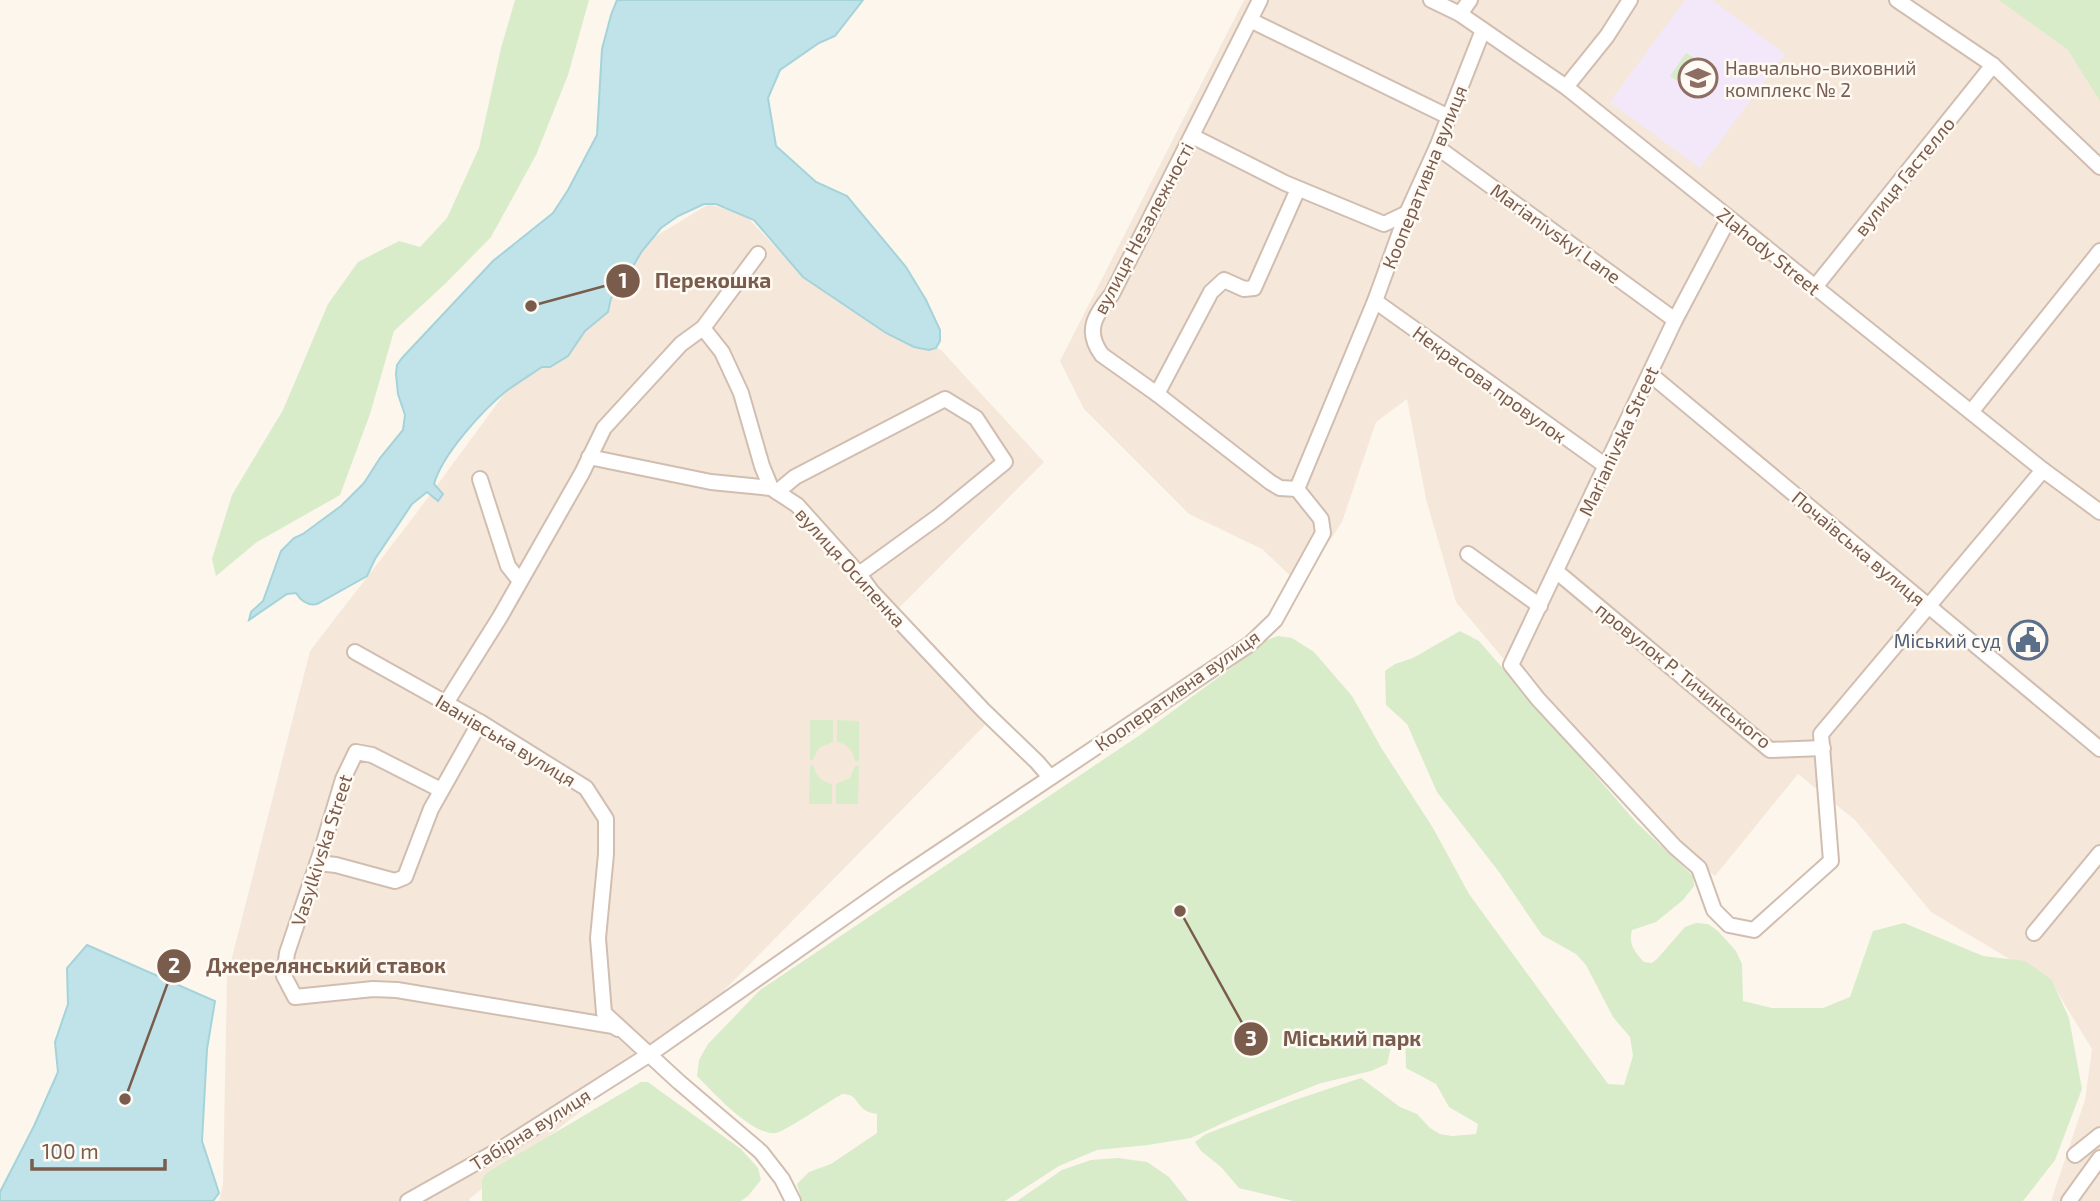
<svg xmlns="http://www.w3.org/2000/svg" width="2100" height="1201" viewBox="0 0 2100 1201" font-family="'Exo 2',sans-serif">
<rect width="100%" height="100%" fill="#fdf6ec"/>
<g fill="#f5e8da">
<path d="M1244,0h856v1201h-49l34,-101 7,-51 -39,-64 -122,-73 -76,-92 -57,-46 -83,102 -100,-84 -159,-190 -30,-103 -19,-100 -31,23 -34,100 -42,63 -38,-36 -73,-35 -105,-105 -24,-48z"/>
<path d="M709,204l38,13 52,55 142,78 103,112 -146,147 94,109 -304,309 -219,172 1,2h-251l4,-17 4,-207 83,-326 105,-136 90,-122 136,-148z"/>
</g>
<path fill="#f3e8fa" d="M1685,0h27l73,54 -85,114 -90,-66z"/>
<g fill="#d8ecc9">
<path d="M515,0h74l-21,75 -32,80 -45,82 -45,46 -52,48 -24,83 -30,81 -83,47 -41,34 -4,-17 20,-64 51,-85 45,-106 30,-42 41,-21 21,6 27,-29 32,-70 22,-100z"/>
<path d="M1999,0h101v101l-32,-51z"/>
<path d="M1686,53l32,19 -17,25 -31,-21z"/>
<path d="M1460,631l19,10 157,181 57,54 1,10 -11,14 -27,22 -24,8c-4,14 3,22 12,32l8,1 5,-4 28,-32 11,-4 12,1 10,7 18,20 6,13 1,37 29,7h51l27,-11 23,-66 31,-8 79,33 42,5 26,18 18,39 13,71 -27,71 -32,41h-730l-54,-13 -18,-21 -20,-16 -6,-9 11,-8 86,-33 69,-23 39,29 17,7 13,14 10,6 12,2 24,-2 2,-10 -29,-17 -13,-23 -30,-16 -1,-35 -13,10 -5,21 -16,7 -53,13 -84,34 -43,20 -43,7 -51,5 -38,16 -54,35h-203l-5,-17 12,-12 22,-8 46,-31v-19c-4,-1 -8,-1 -12,-4 -10,-7 -8,-16 -23,-16 -11,6 -58,38 -66,39 -24,3 -63,-41 -79,-57l2,-16 9,-16 52,-54 380,-255 94,-69 30,-25 14,-5 14,2 22,14 38,44 30,53 51,79 36,66 139,190 16,1 9,-29 -3,-19 -17,-20 -27,-52 -10,-11 -34,-19 -43,-63 -62,-80 -30,-68 -21,-19 -1,-34 10,-7 18,-6z"/>
<path d="M810,720h23v22l-14,6 -6,12h-3z"/>
<path d="M837,720l22,1v40h-4c-2,-11 -8,-17 -18,-19z"/>
<path d="M810,765h3c3,11 9,17 19,19v20h-23z"/>
<path d="M855,766h4l-1,38h-22v-20l14,-6z"/>
<path d="M641,1082h7l8,6 85,61 17,19 3,12 -13,16 -7,5h-259v-22l6,-7z"/>
<path d="M1118,1158l29,4 22,15 19,24h-171l45,-31 29,-10z"/>
</g>
<g fill="#bfe3e8" stroke="#a5d3da" stroke-width="2">
<path d="M617,0h246l-28,36 -16,7 -39,27 -12,28 8,48 40,36 31,14 59,71 20,33 14,30v11l-4,7 -7,2 -15,-3 -28,-14 -83,-56 -49,-57 -38,-16h-12l-26,12 -17,12 -19,23 -23,39 -8,8 -3,14 -23,19 -17,25 -18,11h-8c-12,8 -25,16 -37,25 -24,20 -63,63 -71,92l9,10 -5,7 -11,-9 -15,12 -37,55 -8,17 -50,28c-10,2 -16,-3 -21,-11l-9,1 -38,26 2,-8 12,-11 18,-50 13,-13 9,-4 38,-28 23,-23 16,-25 23,-28 2,-15 -7,-21 -2,-20 1,-9 5,-7 91,-97 60,-48 15,-23 29,-55 5,-86 9,-34z"/>
<path d="M87,945l128,56 -8,48 -5,92 17,52 -6,8h-213v-9l34,-66 24,-54 -3,-30 13,-38 -1,-36z"/>
</g>
<g fill="none" stroke-linecap="round" stroke-linejoin="round">
<defs>
<g id="minor">
<path d="M1260,0l-148,294c-17,21 -28,37 -10,61l55,39 113,88 10,6 17,1"/>
<path d="M1431,0l29,14 106,73 477,383 57,42"/>
<path d="M1897,0l96,65 107,102"/>
<path d="M1460,14l10,-14"/>
<path d="M1250,20l199,97"/>
<path d="M1566,87l41,-51 23,-36"/>
<path d="M1192,136l93,47 99,41 23,-11"/>
<path d="M1437,147l238,173"/>
<path d="M1729,218l-54,102 -164,345 27,34 137,148 24,21 15,42 15,15 25,5 77,-69 -10,-127 222,-264"/>
<path d="M1815,287l178,-222"/>
<path d="M1375,301l231,165"/>
<path d="M703,328l19,24 19,41 21,73 9,22 26,17 62,69 13,18 111,118 54,52 13,15"/>
<path d="M1650,374l450,375"/>
<path d="M1157,394l54,-102 13,-12 20,9 10,-1 44,-99"/>
<path d="M1971,412l129,-161"/>
<path d="M589,457l122,25 60,6"/>
<path d="M480,479l28,87 12,15"/>
<path d="M1297,489l78,-188 32,-88 30,-66 46,-117"/>
<path d="M777,492l18,-15 150,-78 31,19 29,44 -66,54 -80,58"/>
<path d="M1468,554l72,52"/>
<path d="M1556,571l214,179 53,-2"/>
<path d="M355,652l125,70 106,66 20,31v35l-8,84 6,75 75,69 82,70 21,27 11,22"/>
<path d="M446,703l54,-86 82,-144 22,-45 77,-84 22,-16 55,-74"/>
<path d="M441,790l-69,-35 -16,-3 -13,27 -21,70 -35,104 -3,23 11,21 78,-8 24,1 216,36 5,3"/>
<path d="M318,863l18,2 59,16 10,-4 26,-68 49,-87"/>
<path d="M2034,933l66,-80"/>
<path d="M2075,1155l25,-20"/>
<path d="M408,1201l96,-54 146,-93 243,-171 357,-239 25,-24 48,-87 -2,-14 -24,-30"/>
<path d="M2069,1201l31,-43"/>
</g>
</defs>
<use href="#minor" stroke="#d1beb0" stroke-width="18"/>
<use href="#minor" stroke="#fff" stroke-width="14"/>
</g>
<defs>
<symbol id="school-ring" viewBox="-11 -11 22 22"><circle r="9.5" fill="#fffaf3" stroke="#8d6e63" stroke-width="1.5"/><path d="M0-5L7-2L0 1L-7-2ZM-4 1L0 2.5L4 1V4Q0 6-4 4Z" fill="#8d6e63"/></symbol>
<symbol id="civic-ring" viewBox="-11 -11 22 22"><circle r="9.5" fill="#fffaf3" stroke="#5c6f8a" stroke-width="1.5"/><path d="M-.6-6.5H3V-4.5H.6V-3L4-1V1h2V6H-6V1h2V-1L-.6-3ZM-1.2 2.5V6h2.4V2.5Z" fill="#5c6f8a"/></symbol>
</defs>
<g fill-rule="evenodd">
<use href="#school-ring" x="1676" y="56" width="44" height="44"/>
<use href="#civic-ring" x="2006" y="618" width="44" height="44"/>
</g>
<g text-anchor="middle" dominant-baseline="central" stroke-width="5" stroke-linejoin="round" paint-order="stroke">
<g font-size="19" fill="#785e54" stroke="#fffaf3" text-anchor="start">
<text x="1725" y="67">Навчально-виховний<tspan x="1725" dy="22">комплекс № 2</tspan></text>
</g>
<g font-size="19" fill="#7a5c4d" stroke="#fffaf3">
<text transform="translate(1904 176) rotate(-51)">вулиця Гастелло</text>
<text transform="translate(1424 177) rotate(-68)">Кооперативна вулиця</text>
<text transform="translate(1143 228) rotate(-62)">вулиця Незалежності</text>
<text transform="translate(1556 233) rotate(36)">Marianivskyi Lane</text>
<text transform="translate(1769 251) rotate(39)">Zlahody Street</text>
<text transform="translate(1490 384) rotate(36)">Некрасова провулок</text>
<text transform="translate(1618 441) rotate(-65)">Marianivska Street</text>
<text transform="translate(1859 548) rotate(40)">Почаївська вулиця</text>
<text transform="translate(851 567) rotate(48)">вулиця Осипенка</text>
<text transform="translate(1684 675) rotate(39)">провулок Р. Тичинського</text>
<text transform="translate(1177 690) rotate(-35)">Кооперативна вулиця</text>
<text transform="translate(506 740) rotate(31)">Іванівська вулиця</text>
<text transform="translate(321 850) rotate(-72)">Vasylkivska Street</text>
<text transform="translate(530 1129) rotate(-32)">Табірна вулиця</text>
</g>
<g font-size="19" fill="#4e5e75" stroke="#fffaf3" text-anchor="end">
<text x="2001" y="640">Міський суд</text>
</g>
</g>
<path fill="none" stroke="#7a5c4d" stroke-width="2.5" d="M531 306L623 281M125 1099L174 966M1180 911L1251 1039"/>
<g fill="#7a5c4d" stroke="#fffaf3" stroke-width="2.5">
<circle cx="531" cy="306" r="7"/>
<circle cx="125" cy="1099" r="7"/>
<circle cx="1180" cy="911" r="7"/>
<circle cx="623" cy="281" r="18"/>
<circle cx="174" cy="966" r="18"/>
<circle cx="1251" cy="1039" r="18"/>
</g>
<g font-size="21" text-anchor="middle" font-weight="bold" fill="#fff">
<text x="623" y="288">1</text>
<text x="174" y="973">2</text>
<text x="1251" y="1046">3</text>
</g>
<g font-size="21" text-anchor="middle" font-weight="bold" fill="#7a5c4d" stroke="#fffaf3" stroke-width="5" stroke-linejoin="round" paint-order="stroke">
<text x="713" y="288">Перекошка</text>
<text x="326" y="973">Джерелянський ставок</text>
<text x="1352" y="1046">Міський парк</text>
</g>
<path d="M32 1159v10h133v-10" fill="none" stroke="#7a5c4d" stroke-width="3.5"/>
<text x="42" y="1159" font-size="21" fill="#7a5c4d" stroke="#fffaf3" stroke-width="5" paint-order="stroke">100 m</text>
</svg>
